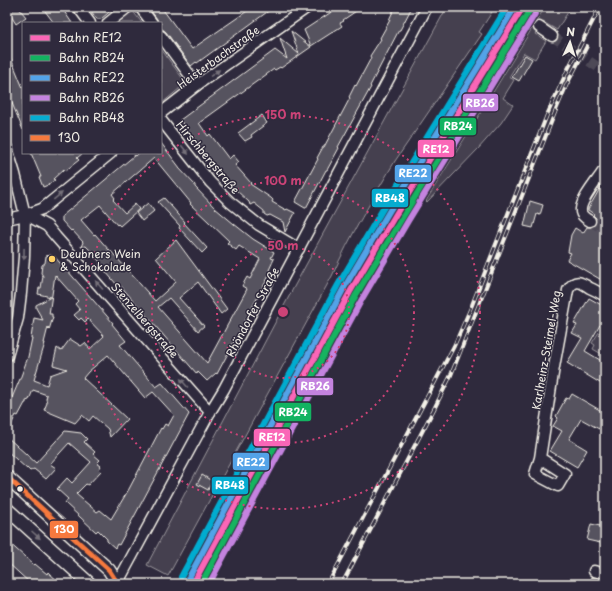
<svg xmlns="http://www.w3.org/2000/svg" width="612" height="591" viewBox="0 0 612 591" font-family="'Playpen Sans',sans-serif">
<rect width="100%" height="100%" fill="#2f2a3d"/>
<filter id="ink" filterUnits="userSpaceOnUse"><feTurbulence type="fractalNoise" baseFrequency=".025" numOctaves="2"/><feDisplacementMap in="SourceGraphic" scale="8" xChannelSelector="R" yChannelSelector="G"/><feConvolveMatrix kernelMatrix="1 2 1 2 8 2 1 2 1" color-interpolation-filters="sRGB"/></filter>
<g filter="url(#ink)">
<g fill="#454050" stroke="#9c989c">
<path d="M447,7h38l7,5 -13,20 3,2 -87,127c-22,37 -45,75 -63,115l-164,300 -21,-11 148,-280z"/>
<path d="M545,7h26l-14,23 -14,-8 -8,12 11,7 -11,18 -11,-6 -15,24 5,3 -11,18 10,7 -12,18 -23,26 -51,53 -1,-1 9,-15 41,-66z"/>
<path d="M132,10l10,13h-26z"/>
<path d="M161,49l25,34 -25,21z"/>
<path d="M599,332l6,3v21l-12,-7 2,-4 -3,-2z"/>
</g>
<g fill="#56525f" stroke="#f4f1e8" fill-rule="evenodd">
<path d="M7,7h11l8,10 -10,7 -5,-8 -4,4z"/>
<path d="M42,7h19l11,16h-18z"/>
<path d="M88,7h27l-14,12h-4z"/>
<path d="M148,7h13l31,42 61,-42h21l-77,56 -1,-1 -5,4 -25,-34 -5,-4v-5h-3l-1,-4z"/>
<path d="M339,7h23l-19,13 1,1 -4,2 2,3 -31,20 -7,-16z"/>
<path d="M395,7h17l-12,23h-1l-29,56 1,1 -33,60 1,1 -12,22h-1l-20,38h-1l-10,-6 23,-43 -1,-1 6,-11h1l26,-49 -1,-1 6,-12 1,1 15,-28 -1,-2 11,-17 -1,-1 10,-18h-1z"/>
<path d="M291,31l20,16 -30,21 -1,-1 -5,3 -1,-1 -75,54 9,13 2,-2 19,25 4,-4 6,7 -4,3 16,18 -1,1 21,14 2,2 -1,2 14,8 1,-1 8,4 -10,19 -2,-10 -13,-7 -3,1 -3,-2v-3l-10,-8 -4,2 -1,-3 -25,-23 -15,-18 1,-1 -30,-40 95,-70 12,9 -7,-21 19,16z"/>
<path d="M7,49l16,39v42l-16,-39z"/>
<path d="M525,55l7,4 -13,22 -7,-4z"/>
<path d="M262,115l5,8 -16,12 1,2 -7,4 -7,-8z"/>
<path d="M161,143l19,25h-1l16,17v2l20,21 19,16 19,15 21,13 -3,6 3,1 -5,11 2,2 -54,102 -1,-1 -9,8 -9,-9 -1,2 -78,-90 -1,2 -19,-22 2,-1 -7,-8h-1l-3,-2 1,-2 -5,-5 -5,1 2,-5 -11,-12 -1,1 -9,-10v-5l73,-61 1,1 3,-3h22zM154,158l37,45 -1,1 39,37 -2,2 9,7 3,-4 21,13 -10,20 -3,-2 -5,9 5,3 -40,74 -49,-56 11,-9 29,33 6,-5 -25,-28 19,-16 23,32 6,-5 -51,-69 -20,18 20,24 -21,19 -46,-52v1l-14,-16 -1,1 -13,-15 19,-15 17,20 1,-1 2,2 19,-17 -4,-5 -10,9 -12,-13 2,-2 -3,-4z"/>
<path d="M31,153h52l-6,5 2,2 -14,11 -1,-2 -11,10 2,1 -7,5 -5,2 -4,-10h2z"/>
<path d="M605,180v102l-38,-22 4,-7 -3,-1 3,-17 4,-7 8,5 4,-6h6l3,-3v-6l-3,-3 1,-1 -6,-4v-1z"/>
<path d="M164,198l21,24 -1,1 23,25 -5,5 -23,-25 1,-2 -22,-24z"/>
<path d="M530,201l13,4 -3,10 -3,-1 -4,14 -9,-2z"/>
<path d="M148,203l6,8 -12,10 -6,-8z"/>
<path d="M51,255l2,2 1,-1 12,14h1l46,53 -1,1 14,17 -6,4 36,42 6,-4 27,31 -70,131 -2,-1 -2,4 -8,-7v-2l-9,-9 -2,2 -31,-29 3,-4 -11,-10 10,-11 5,5 19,-21 -22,-19 -19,21 6,4 -10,11 -12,-10 -4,2 -3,-3v1l-20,-18v-14l29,26 29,-32 16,2 6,6 -3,3 11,10 -2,2 7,6 -3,3 4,3 -2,3 2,2 -13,14 -2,-1 -10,10 21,18 3,-2 11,9 18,-30 21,-40 11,-21 1,1 3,-5 3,2 6,-11 -21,-23 -8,6 -37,-43 -20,17 -5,6 44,41 -17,18 -2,-8 -15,-13 -4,5 -7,-6 -7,8 -31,-13 3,-7 -1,-4 1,-4 -14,-5 -4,10 -3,1v2h-1l-7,13 -2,-1 -9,18v-28l3,-5h1l9,-21 8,-22 4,-19h-1l3,-20 9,2 -7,-12v-3l15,-8 -13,-3 1,-6h2l2,-12 -2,-3 1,-8 3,-2 1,-7zM55,275l23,26 -3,3 5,6 -6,5 5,5 2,-2 4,4 3,-3 16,17 -14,13 -5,-6 -4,3 -11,-7 -9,12 -4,-3 -4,17 14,4 -17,6 -3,10 -13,-5 11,-37h-1l4,-16 1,3 4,-13h-1v-3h-3z"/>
<path d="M589,298l16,9v21l-5,-3 -15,26 20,12v23l-38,-23 15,-25 -10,-5 5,-8 -3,-1z"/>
<path d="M572,394l33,19v7l-6,9 -18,-10 -12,20 18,11 -10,17 -27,-16 12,-20 -9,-5 5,-8 -2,-2 10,-18 3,1z"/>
<path d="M202,475l10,6 -4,9 -11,-6z"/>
<path d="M591,524l14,3v17l-18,-4z"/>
<path d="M7,541l27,24 1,-1 12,10 1,-2 13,12h-30l-24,-22z"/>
<path d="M592,577l13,3v4h-15z"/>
</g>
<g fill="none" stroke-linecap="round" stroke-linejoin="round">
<g stroke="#4d4857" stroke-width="10" stroke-dasharray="10 5" stroke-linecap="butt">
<path d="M510,8l29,19"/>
<path d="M552,36l53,36"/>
<path d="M590,221l15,9"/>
</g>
<defs>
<g id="minor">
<path d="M78,7l12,16"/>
<path d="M140,7l12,16"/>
<path d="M509,7l1,1"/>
<path d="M108,23l20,-16"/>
<path d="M539,27l13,9"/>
<path d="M161,36l36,49"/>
<path d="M161,113l36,-28 111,-78"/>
<path d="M161,120l30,38 19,24 20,20 29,23 40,24"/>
<path d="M7,148l8,26 10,41 -1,42 -3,36 -3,25 -11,38"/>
<path d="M25,215l9,4 13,7 9,11 154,175"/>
<path d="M7,219l18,-4 17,-6 69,-56"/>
<path d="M590,221c-3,-2 -8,-4 -9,-9 -2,-10 15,-30 21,-39l3,-2"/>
<path d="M540,458l25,16 -7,12 -23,-12 5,-16 14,-91 14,-77c7,-12 13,-8 22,-2 5,2 10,5 15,8"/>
<path d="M594,571l11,3"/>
<path d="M117,584l93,-172 14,-23 203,-382"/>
</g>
<g id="major">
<path d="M7,477l102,93 9,14"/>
<path d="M7,509l83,75"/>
</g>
</defs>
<use href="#minor" stroke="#f4f1e8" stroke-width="13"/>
<use href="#major" stroke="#f4f1e8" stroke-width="15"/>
<use href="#minor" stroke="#2f2a3d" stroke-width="10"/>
<use href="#major" stroke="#2f2a3d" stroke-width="12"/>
<defs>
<g id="rail">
<path d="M205,584l143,-267 56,-98 131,-212"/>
<path d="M328,584l126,-238 18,-41 75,-190 21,-46 32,-62"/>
<path d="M342,584l92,-175 17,-34 105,-265 11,-26 20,-38"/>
</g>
</defs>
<use href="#rail" stroke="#f4f1e8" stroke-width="4"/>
<use href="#rail" stroke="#2f2a3d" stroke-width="2.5" stroke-dasharray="8" stroke-linecap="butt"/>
<defs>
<path id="bus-1" d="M7,477l102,93 9,14"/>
</defs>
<use href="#bus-1" stroke="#2f2a3d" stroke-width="8"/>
<use href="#bus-1" stroke="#f6793e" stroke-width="5"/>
<defs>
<path id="rail-1" d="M193,584l157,-292 46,-78 127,-207"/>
<path id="rail-2" d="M201,584l155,-289 46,-77 127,-207"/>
<path id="rail-3" d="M187,581l157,-293 46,-78 125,-203"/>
<path id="rail-4" d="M209,584l153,-285 46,-78 127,-207"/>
<path id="rail-5" d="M181,577l157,-292 46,-78 123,-200"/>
</defs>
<use href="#rail-1" stroke="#2f2a3d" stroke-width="9"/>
<use href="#rail-2" stroke="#2f2a3d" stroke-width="9"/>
<use href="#rail-3" stroke="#2f2a3d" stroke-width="9"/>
<use href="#rail-4" stroke="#2f2a3d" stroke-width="9"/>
<use href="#rail-5" stroke="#2f2a3d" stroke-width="9"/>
<use href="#rail-1" stroke="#fa66b7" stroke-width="6"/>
<use href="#rail-2" stroke="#13b361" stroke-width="6"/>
<use href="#rail-3" stroke="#53a3e8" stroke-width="6"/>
<use href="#rail-4" stroke="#c483df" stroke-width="6"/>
<use href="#rail-5" stroke="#06acd0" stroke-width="6"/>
</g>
<defs><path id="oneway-solid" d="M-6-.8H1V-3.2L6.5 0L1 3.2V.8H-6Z"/></defs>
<g fill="#747079">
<use href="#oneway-solid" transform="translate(215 73) rotate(-35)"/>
<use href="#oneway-solid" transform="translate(185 150) rotate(52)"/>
<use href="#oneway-solid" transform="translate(58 196) rotate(-39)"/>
<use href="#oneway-solid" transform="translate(24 254) rotate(91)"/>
<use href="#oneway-solid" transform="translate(99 285) rotate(-131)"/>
<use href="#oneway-solid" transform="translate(184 383) rotate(-131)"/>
<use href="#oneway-solid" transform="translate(36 535) rotate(42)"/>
</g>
</g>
<g fill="none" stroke="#cc4377" stroke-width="2" stroke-dasharray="2 4">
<circle cx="283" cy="312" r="66"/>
<circle cx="283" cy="312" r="131"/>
<circle cx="283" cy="312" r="197"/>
</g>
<circle fill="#ffd166" stroke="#2f2a3d" stroke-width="1.5" cx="52" cy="259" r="4"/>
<circle fill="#f4f1e8" stroke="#2f2a3d" stroke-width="1.5" cx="20" cy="489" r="3.5"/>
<g text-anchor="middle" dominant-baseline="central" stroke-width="3" stroke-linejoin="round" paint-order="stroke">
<g font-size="11" fill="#f4f1e8" stroke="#2f2a3d">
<text transform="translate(218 57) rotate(-36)">Heisterbachstraße</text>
<text transform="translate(208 157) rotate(50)">Hirschbergstraße</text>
<text transform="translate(252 312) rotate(-62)">Rhöndorfer Straße</text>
<text transform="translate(145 320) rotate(49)">Stenzelbergstraße</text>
<text transform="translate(546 350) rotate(-80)">Karlheinz-Steimel-Weg</text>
</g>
<g font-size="11" fill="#f4f1e8" stroke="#2f2a3d" text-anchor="start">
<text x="60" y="253">Deubners Wein<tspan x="60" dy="13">&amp; Schokolade</tspan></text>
</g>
</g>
<circle cx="283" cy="312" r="6" fill="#cc4377" stroke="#2f2a3d" stroke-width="2"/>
<g font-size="12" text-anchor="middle" font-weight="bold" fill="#cc4377" stroke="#2f2a3d" stroke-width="3" stroke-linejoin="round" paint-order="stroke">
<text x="283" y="119">150 m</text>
<text x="283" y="185">100 m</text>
<text x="283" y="250">50 m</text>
</g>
<g stroke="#2f2a3d" stroke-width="1.5">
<rect x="462" y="93" width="37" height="19" rx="4" fill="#c483df"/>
<rect x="439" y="117" width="38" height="19" rx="4" fill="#13b361"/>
<rect x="417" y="139" width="38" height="19" rx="4" fill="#fa66b7"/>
<rect x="394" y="164" width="38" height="19" rx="4" fill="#53a3e8"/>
<rect x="371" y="188" width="38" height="20" rx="4" fill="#06acd0"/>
<rect x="296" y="377" width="38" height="19" rx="4" fill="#c483df"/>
<rect x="274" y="402" width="38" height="20" rx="4" fill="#13b361"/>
<rect x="253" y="428" width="38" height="19" rx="4" fill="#fa66b7"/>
<rect x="232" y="452" width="38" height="19" rx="4" fill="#53a3e8"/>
<rect x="211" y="476" width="38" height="19" rx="4" fill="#06acd0"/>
<rect x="49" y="520" width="30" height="19" rx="4" fill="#f6793e"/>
</g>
<g font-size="11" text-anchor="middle" font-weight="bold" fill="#fff">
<text x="480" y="107">RB26</text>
<text x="458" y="130">RB24</text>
<text x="436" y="153">RE12</text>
<text x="413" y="177">RE22</text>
<text x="390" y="202">RB48</text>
<text x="315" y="390">RB26</text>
<text x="293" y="416">RB24</text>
<text x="272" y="441">RE12</text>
<text x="251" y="466">RE22</text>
<text x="230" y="489">RB48</text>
<text x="64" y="533">130</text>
</g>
<rect width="612" height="591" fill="none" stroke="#2f2a3d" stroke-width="24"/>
<rect x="12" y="12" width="588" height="567" fill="none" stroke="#f4f1e8" stroke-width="1.5" filter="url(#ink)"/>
<rect x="22" y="22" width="140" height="132" fill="#2f2a3d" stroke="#7e7a81"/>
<rect x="30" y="35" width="20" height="6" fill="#fa66b7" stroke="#7e7a81"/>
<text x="58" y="42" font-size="12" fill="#f4f1e8">Bahn RE12</text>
<rect x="30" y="55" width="20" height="6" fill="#13b361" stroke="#7e7a81"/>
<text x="58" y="62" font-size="12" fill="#f4f1e8">Bahn RB24</text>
<rect x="30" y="75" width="20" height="6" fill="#53a3e8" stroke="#7e7a81"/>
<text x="58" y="82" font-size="12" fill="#f4f1e8">Bahn RE22</text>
<rect x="30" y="95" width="20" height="6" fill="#c483df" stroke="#7e7a81"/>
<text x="58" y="102" font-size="12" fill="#f4f1e8">Bahn RB26</text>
<rect x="30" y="115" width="20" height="6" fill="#06acd0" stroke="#7e7a81"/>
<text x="58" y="122" font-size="12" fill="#f4f1e8">Bahn RB48</text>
<rect x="30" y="135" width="20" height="6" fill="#f6793e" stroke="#7e7a81"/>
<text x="58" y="142" font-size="12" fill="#f4f1e8">130</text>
<g transform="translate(570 42) rotate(4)" stroke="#2f2a3d" stroke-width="3" paint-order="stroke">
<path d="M0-3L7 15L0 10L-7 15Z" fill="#f4f1e8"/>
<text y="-6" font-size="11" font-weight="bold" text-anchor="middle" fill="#f4f1e8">N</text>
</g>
</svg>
